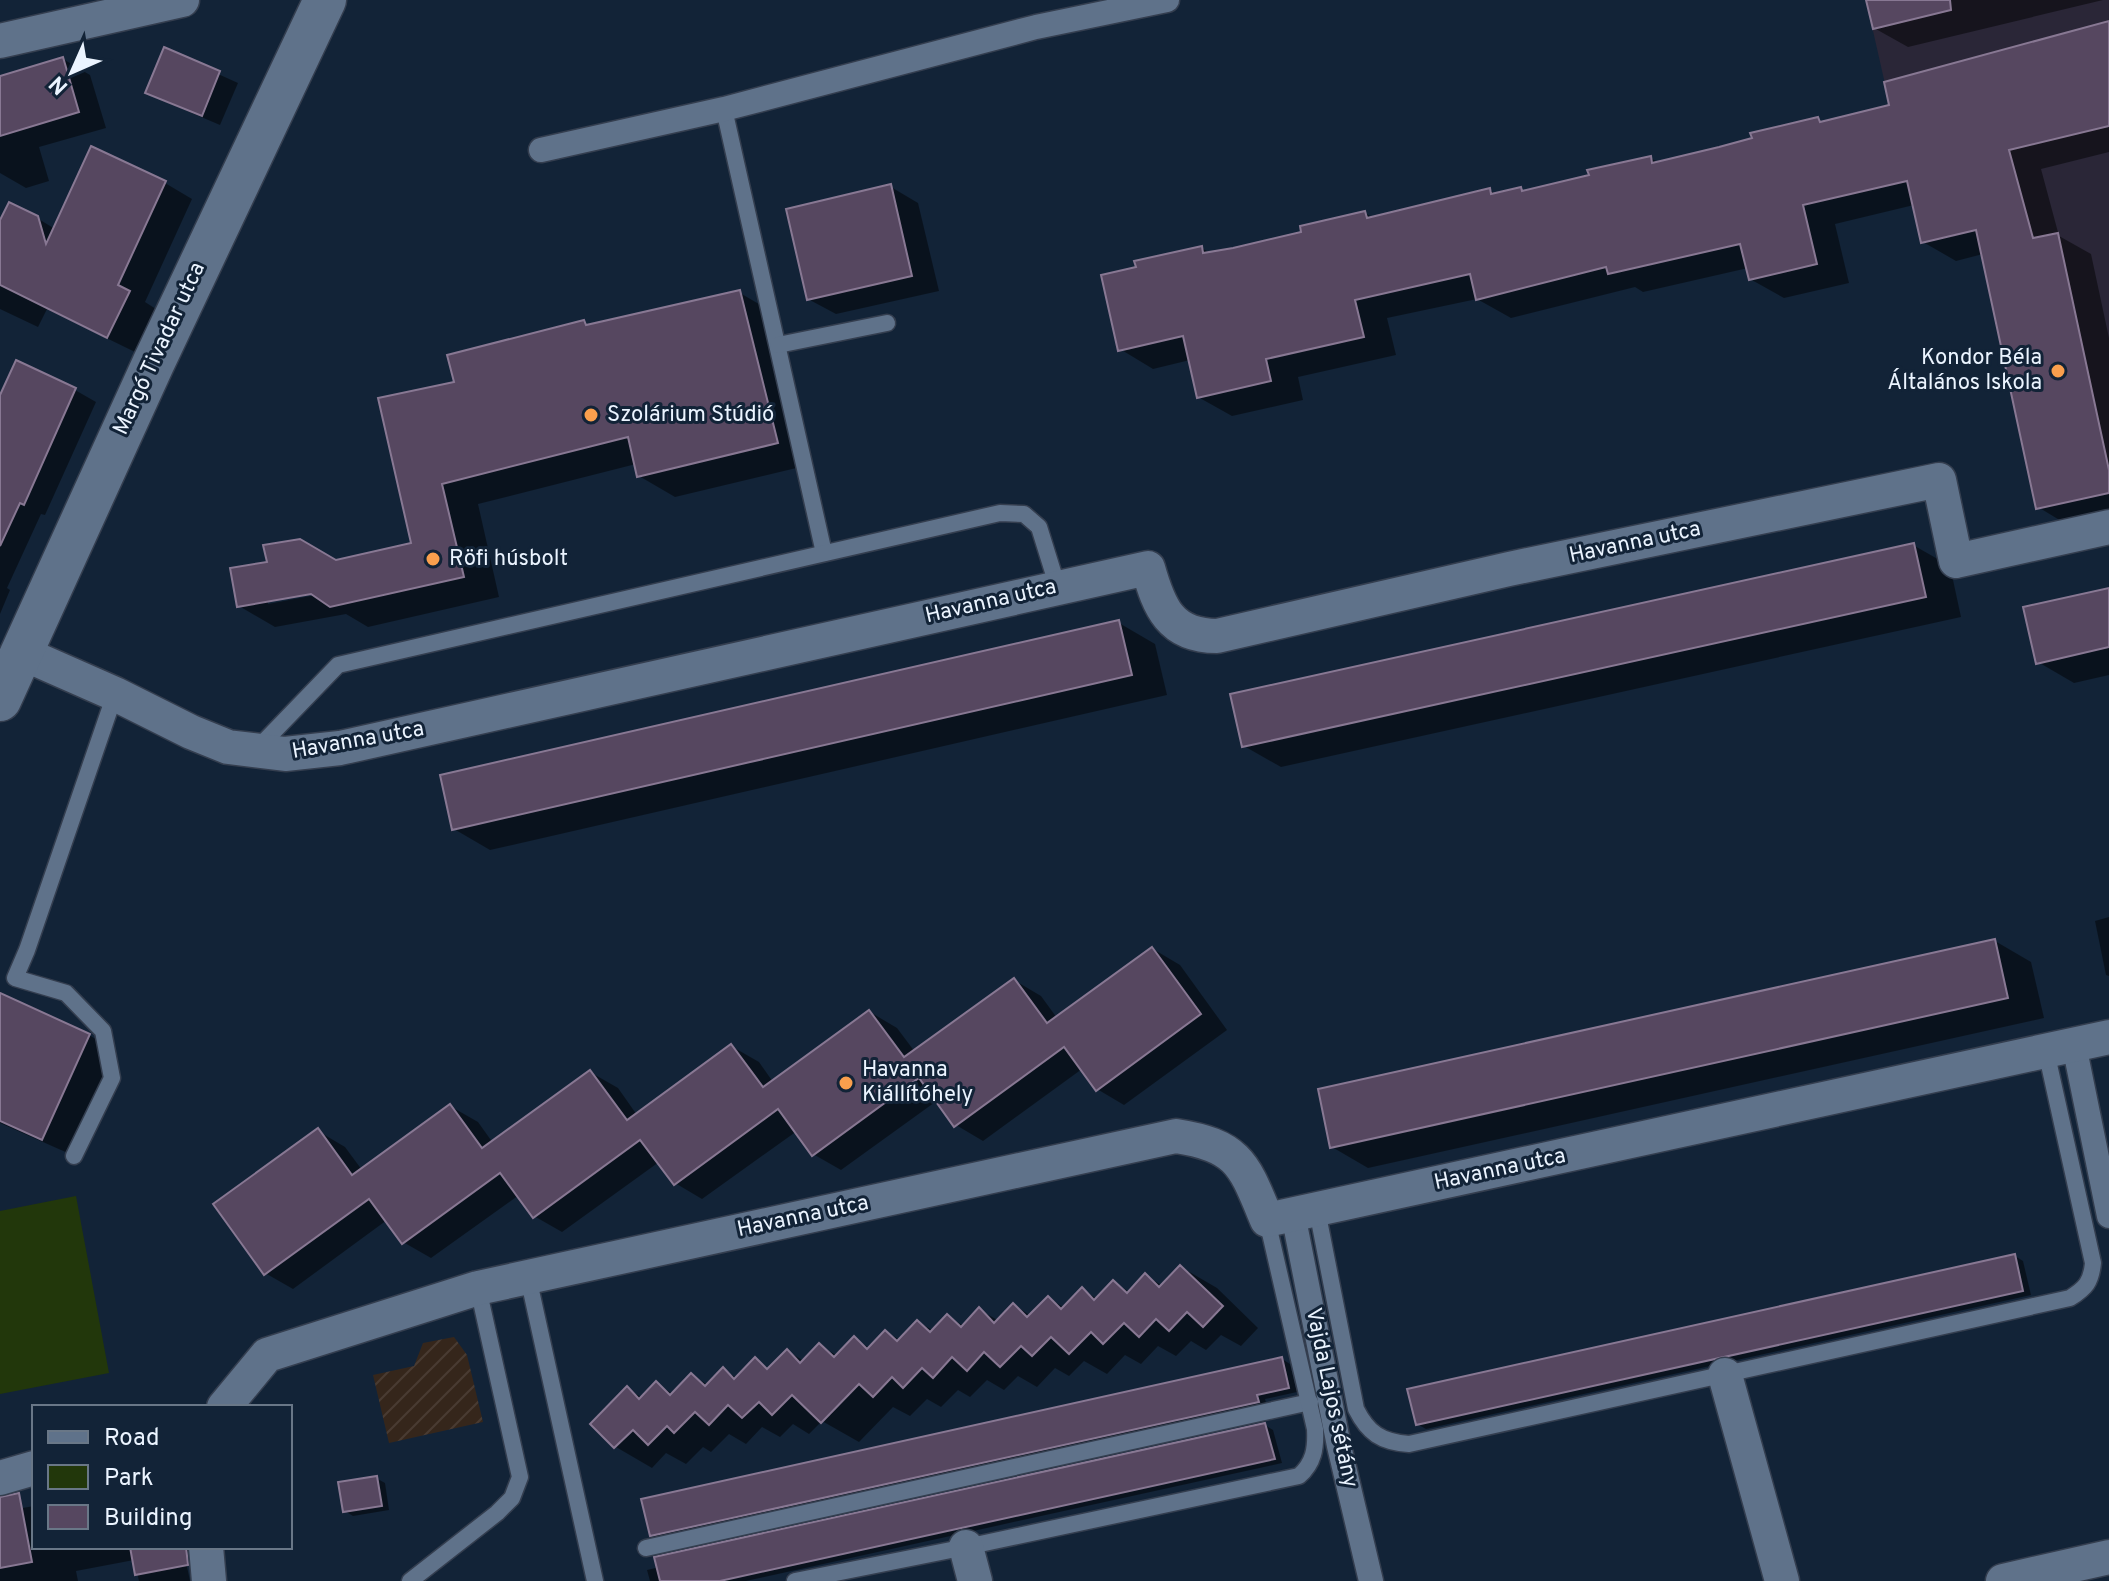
<svg xmlns="http://www.w3.org/2000/svg" width="2109" height="1581" viewBox="0 0 2109 1581" font-family="Overpass,sans-serif">
<defs>
<pattern id="industrial-furrows" width="10" height="10" patternUnits="userSpaceOnUse" patternTransform="scale(2)"><rect width="10" height="10" fill="#35261b"/><path d="M-1 1l2-2M0 10L10 0M9 11l2-2" fill="none" stroke="#493b32"/></pattern>
</defs>
<rect width="100%" height="100%" fill="#122337"/>
<path fill="url(#industrial-furrows)" d="M454,1337l13,18 16,67 -94,21 -16,-68 41,-9 9,-23z"/>
<path fill="#2a2637" d="M1866,0h243v493l-73,16 -56,-260 28,-26 -87,20z"/>
<path fill="#22370b" d="M76,1196l33,177 -109,21v-183z"/>
<g fill="#0007" fill-rule="evenodd">
<path d="M1868,0h235l-195,47 -34,-19z"/>
<path d="M2109,23v129l-68,17 18,67 32,18 18,84v180l-38,9 -33,-20 -55,-253 -27,7 -33,-19 -9,-37 -79,19 14,59 -65,15 -34,-19 -2,-11 -105,24 -8,-5 -124,31 -34,-19 -90,19 9,37 -98,22 5,23 -71,16 -34,-19 -8,-37 -37,9 -33,-20 18,-80 63,-21 10,5 93,-19 61,-21 9,5 115,-28 9,5 23,-6 5,3 65,-15 59,-19 10,5 94,-23 64,-21 7,4 67,-16z"/>
<path d="M165,50l73,33 -18,42 -54,-23 -18,-10z"/>
<path d="M63,59l27,16 16,53 -67,19 10,34 -23,7 -26,-15v-95z"/>
<path d="M165,183l27,16 -47,103 11,7 -21,43 -88,-43 -9,18 -38,-18v-85l37,-6 18,11z"/>
<path d="M891,187l27,16 21,88 -103,23 -28,-15z"/>
<path d="M740,293l36,21 37,150 -138,33 -36,-21 -3,-12 -158,40 21,93 -131,30 -22,-13 -71,13 -36,-21 97,-44 78,-18 43,-161 127,-61 7,4zM320,590l1,4 -53,10v-4z"/>
<path d="M75,390l21,12 -51,113 -4,-1 -34,74 3,2 -10,24v-215z"/>
<path d="M1913,545l37,21 11,51 -680,150 -37,-21z"/>
<path d="M2109,590v85l-35,8 -36,-21z"/>
<path d="M1119,623l36,21 12,51 -677,155 -36,-21z"/>
<path d="M2109,917v59l-3,-1 -11,-54z"/>
<path d="M1995,941l36,21 13,56 -676,150 -36,-21z"/>
<path d="M1153,949l27,16 47,65 -103,75 -27,-16 -15,-20 -99,72 -27,-16 -18,-25 -97,70 -28,-16 -16,-23 -95,68 -27,-16 -16,-21 -97,70 -28,-16 -15,-21 -88,63 -28,-16 -16,-22 -94,69 -28,-16 53,-142 27,16 17,23 88,-64 28,16 15,21 97,-71 28,16 19,27 94,-69 28,16 14,20 97,-70 27,16 18,24 99,-72 27,16 16,22z"/>
<path d="M0,995l89,40 27,16 -46,103 -70,-31z"/>
<path d="M2015,1256l8,5 8,34 -605,134 -9,-5z"/>
<path d="M1181,1267l36,21 41,40 -17,18 -20,-11 -15,15 -15,-9 -15,15 -18,-10 -17,18 -16,-9 -18,19 -23,-13 -15,15 -14,-8 -18,19 -19,-11 -14,14 -17,-10 -17,17 -12,-7 -17,17 -14,-8 -17,17 -17,-9 -34,35 -37,-21 -13,13 -16,-10 -13,13 -18,-10 -16,17 -17,-10 -18,18 -8,-5 -17,17 -20,-11 -14,15 -36,-21 -23,-23 34,-35 16,9 14,-14 16,10 18,-19 17,10 15,-15 14,8 18,-18 15,9 17,-18 17,10 16,-15 18,10 16,-17 16,9 16,-16 14,8 18,-18 16,9 14,-14 16,9 16,-16 19,11 15,-16 17,11 17,-18 17,10 17,-18 16,9 16,-16 16,9 16,-16 17,10z"/>
<path d="M1282,1359l8,5 7,28 -32,7 2,7 -607,134 -9,-5z"/>
<path d="M1265,1425l8,5 9,33 -536,118h-96l-3,-11z"/>
<path d="M376,1478l9,5 4,27 -36,6 -8,-5z"/>
<path d="M34,1506v41l170,1 -20,4 6,29h-51l-5,-21 -58,11 2,10h-78v-69z"/>
</g>
<g fill="#564760" stroke="#887893" stroke-width="2">
<path d="M1866,0h84l1,10 -78,19z"/>
<path d="M2109,21v105l-100,24 24,88 25,-5 51,237v23l-73,16 -60,-279 -55,13 -14,-62 -104,24 14,59 -68,16 -9,-36 -132,30 -2,-7 -130,33 -6,-26 -115,26 9,37 -98,22 5,22 -74,17 -14,-62 -65,15 -17,-76 35,-8 -2,-6 68,-15 1,7 30,-5 68,-16 -1,-6 65,-15 2,7 123,-30 1,6 30,-7 1,4 67,-16 -2,-5 64,-14 1,7 67,-16 33,-9 -2,-5 68,-16 2,5 69,-17 -5,-23z"/>
<path d="M164,47l56,24 -18,45 -57,-23z"/>
<path d="M63,57l16,55 -79,24v-60z"/>
<path d="M91,146l75,35 -48,104 12,6 -23,47 -107,-53v-65l9,-18 29,14 8,28z"/>
<path d="M891,184l21,92 -105,24 -21,-91z"/>
<path d="M740,290l38,153 -141,34 -9,-40 -186,47 22,93 -134,30 -19,-13 -74,13 -7,-39 37,-6 -4,-17 37,-6 36,21 75,-17 -33,-145 76,-16 -7,-27 137,-35 2,5z"/>
<path d="M16,360l60,28 -52,117 -4,-2 -20,43v-151z"/>
<path d="M1914,543l12,54 -684,150 -12,-53z"/>
<path d="M2109,588v59l-73,17 -13,-57z"/>
<path d="M1119,620l13,55 -680,155 -12,-55z"/>
<path d="M1995,939l13,59 -678,150 -12,-59z"/>
<path d="M1152,947l49,67 -105,77 -32,-44 -110,80 -35,-49 -107,78 -34,-47 -104,76 -34,-45 -107,78 -33,-45 -98,71 -33,-45 -105,76 -51,-71 105,-76 34,47 98,-71 32,44 108,-78 37,50 104,-76 32,43 106,-77 35,47 110,-79 33,45z"/>
<path d="M0,993l90,41 -48,106 -42,-19z"/>
<path d="M2015,1254l8,37 -607,134 -9,-36z"/>
<path d="M1180,1265l43,41 -20,21 -16,-15 -18,19 -13,-12 -17,18 -15,-14 -21,21 -12,-12 -22,22 -18,-17 -19,19 -11,-10 -21,21 -16,-15 -17,19 -15,-14 -19,21 -11,-10 -19,20 -11,-11 -19,20 -14,-13 -38,39 -29,-28 -20,20 -13,-13 -17,16 -14,-13 -19,20 -14,-13 -21,21 -7,-7 -19,19 -15,-15 -19,18 -24,-24 37,-38 12,13 17,-18 14,14 21,-22 14,13 18,-19 11,12 21,-22 12,12 20,-20 13,14 19,-20 15,14 20,-21 13,13 18,-19 12,11 20,-21 13,12 17,-18 14,13 18,-20 15,16 19,-20 14,14 21,-21 13,13 21,-22 12,13 19,-20 14,13 18,-20 14,14z"/>
<path d="M1282,1357l7,31 -32,7 2,7 -609,134 -9,-37z"/>
<path d="M1265,1423l10,36 -555,122h-60l-6,-24z"/>
<path d="M377,1476l5,30 -39,6 -5,-30z"/>
<path d="M19,1493l13,69 -32,6v-71z"/>
<path d="M130,1547h56l2,18 -53,10z"/>
</g>
<g fill="none" stroke-linecap="round" stroke-linejoin="round">
<defs>
<g id="service">
<path d="M724,109l100,444"/>
<path d="M778,345l109,-22"/>
<path d="M255,751l83,-86 662,-152 24,1 15,13 19,61"/>
<path d="M74,1156l38,-78 -9,-47 -37,-38 -51,-15 12,-28 88,-256"/>
<path d="M1317,1210l39,199c12,24 25,33 53,35l661,-146c16,-10 21,-16 23,-35l-47,-212"/>
<path d="M528,1277l67,304"/>
<path d="M646,1548l664,-146"/>
<path d="M410,1581l87,-68 15,-15 8,-21 -42,-189"/>
<path d="M795,1581l171,-34 333,-71c15,-13 17,-28 16,-47l-48,-209"/>
</g>
<g id="pedestrian">
<path d="M541,150l183,-41 312,-82 131,-27"/>
<path d="M2074,1045l35,171"/>
<path d="M1293,1214l46,232 32,135"/>
</g>
<g id="minor">
<path d="M0,41l182,-41"/>
<path d="M22,653l93,41 76,38 37,15 57,7 55,-6 808,-180c11,39 22,68 69,68l292,-67 430,-89 17,81 153,-34"/>
<path d="M1725,1375l57,206"/>
<path d="M224,1407l43,-52 211,-67 698,-152c64,10 68,29 91,84l842,-183"/>
<path d="M0,1478l34,-10"/>
<path d="M206,1547l3,34"/>
<path d="M966,1547l9,34"/>
<path d="M2003,1581l106,-24"/>
</g>
<path id="tertiary" d="M0,700l153,-336 172,-364"/>
</defs>
<use href="#service" stroke="#343e4f" stroke-width="19"/>
<use href="#pedestrian" stroke="#343e4f" stroke-width="27"/>
<use href="#minor" stroke="#343e4f" stroke-width="37"/>
<use href="#tertiary" stroke="#343e4f" stroke-width="45"/>
<use href="#service" stroke="#5f728a" stroke-width="16"/>
<use href="#pedestrian" stroke="#5f728a" stroke-width="24"/>
<use href="#minor" stroke="#5f728a" stroke-width="34"/>
<use href="#tertiary" stroke="#5f728a" stroke-width="42"/>
</g>
<g fill="#f99f4d" stroke="#122337" stroke-width="3">
<circle cx="2058" cy="371" r="8"/>
<circle cx="591" cy="415" r="8"/>
<circle cx="433" cy="559" r="8"/>
<circle cx="846" cy="1083" r="8"/>
</g>
<g text-anchor="middle" dominant-baseline="central" stroke-width="6" stroke-linejoin="round" paint-order="stroke">
<g font-size="22" fill="#ebf4ff" stroke="#122337">
<text transform="translate(160 349) rotate(-65)">Margó Tivadar utca</text>
<text transform="translate(1635 543) rotate(-12)">Havanna utca</text>
<text transform="translate(991 602) rotate(-13)">Havanna utca</text>
<text transform="translate(358 741) rotate(-10)">Havanna utca</text>
<text transform="translate(1500 1170) rotate(-12)">Havanna utca</text>
<text transform="translate(803 1217) rotate(-12)">Havanna utca</text>
<text transform="translate(1331 1398) rotate(78)">Vajda Lajos sétány</text>
</g>
<g font-size="22" fill="#ebf4ff" stroke="#122337" text-anchor="start">
<text x="2042" y="358" text-anchor="end">Kondor Béla<tspan x="2042" dy="25">Általános Iskola</tspan></text>
<text x="607" y="415">Szolárium Stúdió</text>
<text x="449" y="559">Röfi húsbolt</text>
<text x="862" y="1070">Havanna<tspan x="862" dy="25">Kiállítóhely</tspan></text>
</g>
</g>
<rect x="32" y="1405" width="260" height="144" fill="#122337" stroke="#697787" stroke-width="2"/>
<rect x="48" y="1431" width="40" height="12" fill="#5f728a" stroke="#697787" stroke-width="2"/>
<text x="104" y="1445" font-size="24" fill="#ebf4ff">Road</text>
<rect x="48" y="1465" width="40" height="24" fill="#22370b" stroke="#697787" stroke-width="2"/>
<text x="104" y="1485" font-size="24" fill="#ebf4ff">Park</text>
<rect x="48" y="1505" width="40" height="24" fill="#564760" stroke="#697787" stroke-width="2"/>
<text x="104" y="1525" font-size="24" fill="#ebf4ff">Building</text>
<g transform="translate(72 72) rotate(225)" stroke="#122337" stroke-width="6" paint-order="stroke">
<path d="M0-6L14 30L0 20L-14 30Z" fill="#ebf4ff"/>
<text y="-12" font-size="22" font-weight="bold" text-anchor="middle" fill="#ebf4ff">N</text>
</g>
</svg>
